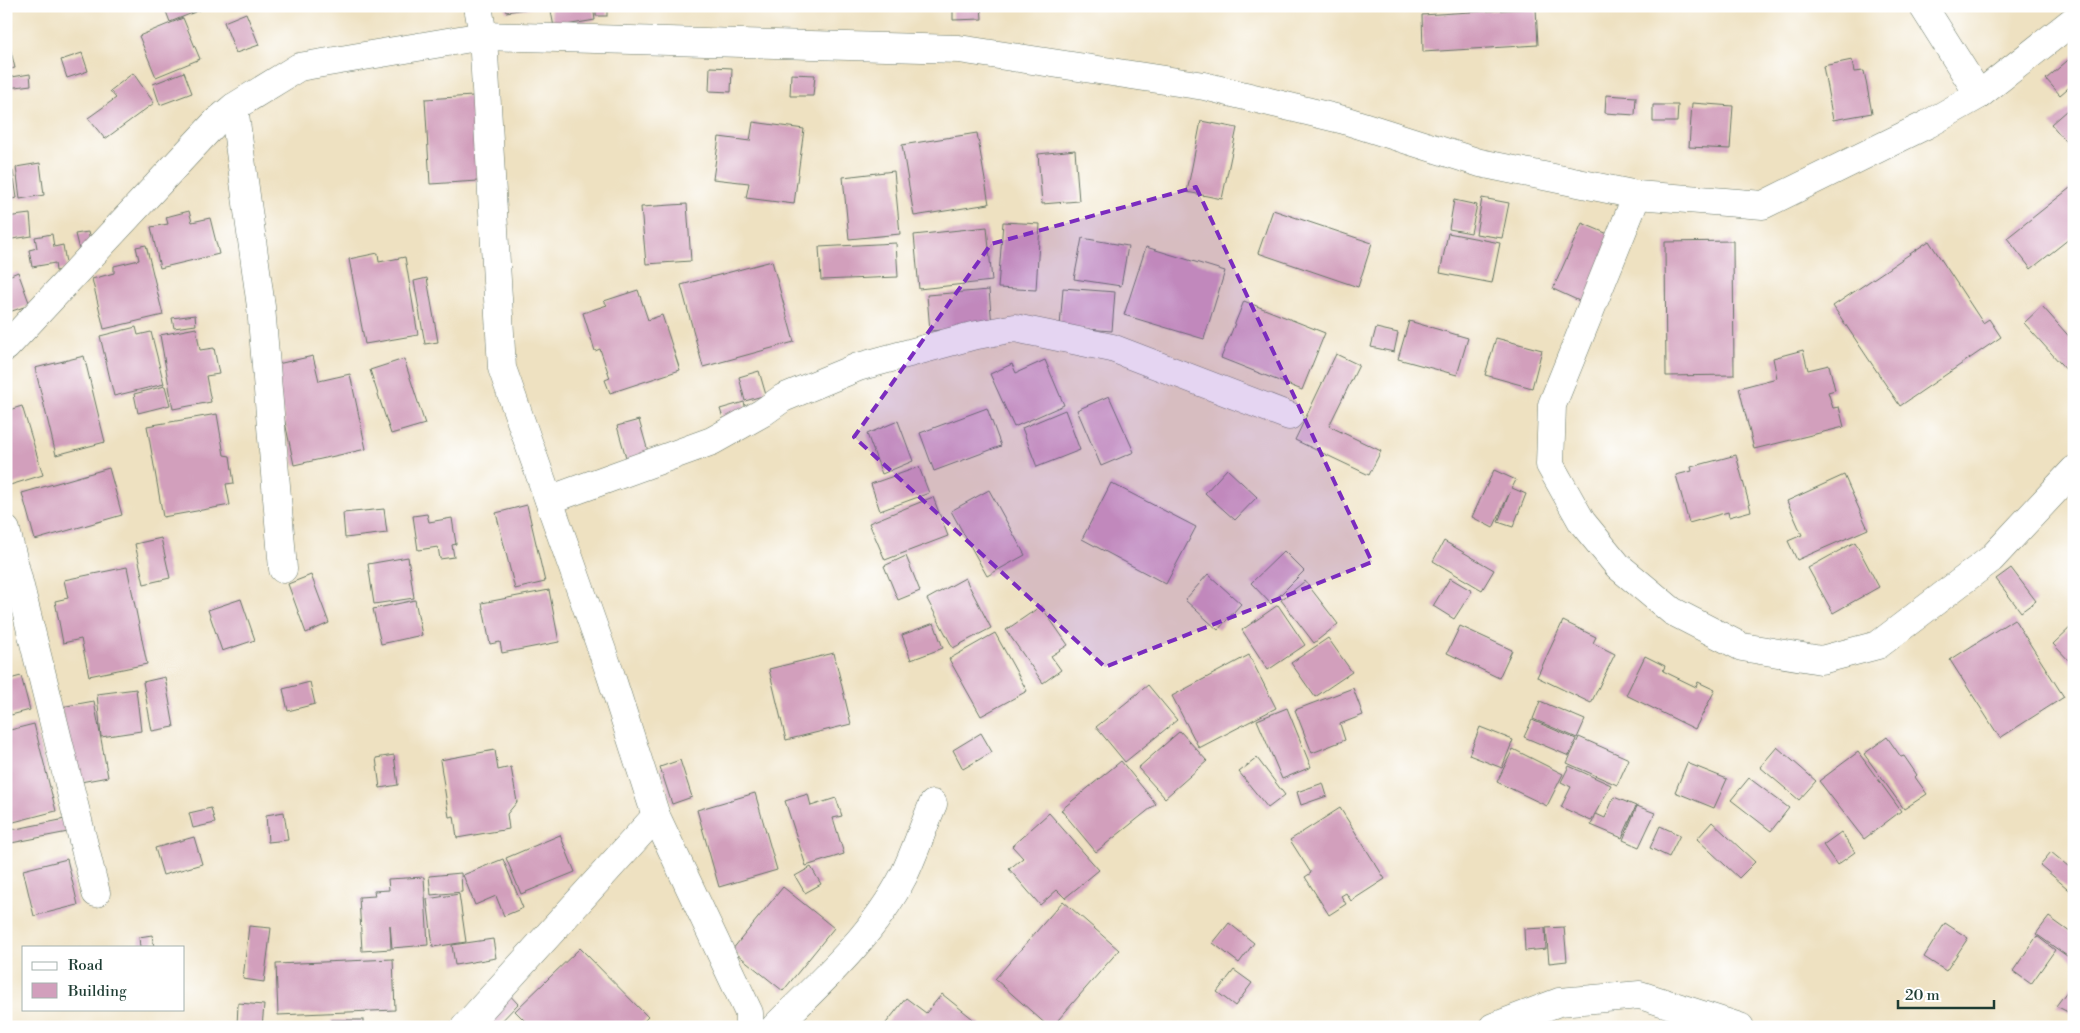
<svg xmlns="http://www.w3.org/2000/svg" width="2080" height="1033" viewBox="0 0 2080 1033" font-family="'Libre Bodoni',serif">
<rect width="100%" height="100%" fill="#fff"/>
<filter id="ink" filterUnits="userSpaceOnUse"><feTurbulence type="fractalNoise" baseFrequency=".02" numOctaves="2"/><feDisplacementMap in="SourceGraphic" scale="10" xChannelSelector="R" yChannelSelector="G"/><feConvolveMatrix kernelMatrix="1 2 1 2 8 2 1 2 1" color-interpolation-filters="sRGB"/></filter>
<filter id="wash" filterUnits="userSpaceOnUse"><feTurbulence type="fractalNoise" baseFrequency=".0096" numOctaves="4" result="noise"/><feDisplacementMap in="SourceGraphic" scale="20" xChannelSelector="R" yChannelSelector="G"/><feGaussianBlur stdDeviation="1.12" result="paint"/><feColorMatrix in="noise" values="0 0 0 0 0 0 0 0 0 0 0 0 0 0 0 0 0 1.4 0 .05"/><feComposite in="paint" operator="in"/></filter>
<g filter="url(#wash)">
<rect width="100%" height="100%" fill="#eee1c1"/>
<g id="blocks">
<g fill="#d29fbc">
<path d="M164,6h34l2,4 -30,12z"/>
<path d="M505,6h33v1l-32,5z"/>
<path d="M550,6h43l2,14 -41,7z"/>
<rect x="596" y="6" width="11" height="10"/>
<path d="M953,6h28l1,13 -29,1z"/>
<path d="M1536,8l2,37 -115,7 -1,-37z"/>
<path d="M246,13l13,32 -23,8 -12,-31z"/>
<path d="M183,18l17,41 -44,18 -17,-41z"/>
<path d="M8,39l7,29 -9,2v-30z"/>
<path d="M82,53l6,18 -21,7 -6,-18z"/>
<path d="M2074,55v28l-14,12 -14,-16z"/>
<path d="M1852,60l2,12 10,-1 8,42 -39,7 -10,-54z"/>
<path d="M710,67l22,1 -1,24 -22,-1z"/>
<path d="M184,72l8,21 -32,12 -7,-21z"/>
<path d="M133,73l21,30 -49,36 -17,-21 28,-20 -6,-7z"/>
<path d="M30,74l1,11 -23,3 -2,-10z"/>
<path d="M791,74l24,1 -2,21h-23z"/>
<path d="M1606,95l30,2 -1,18 -30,-2z"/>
<path d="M473,96l5,85 -48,3 -5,-85z"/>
<path d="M1692,103l41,3 -3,43 -41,-2z"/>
<path d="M2074,104v47l-23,-27z"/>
<path d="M1653,105h25l-1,17h-24z"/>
<path d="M1201,121l36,7 -15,71 -35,-7z"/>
<path d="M753,122l51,7 -10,75 -48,-6 3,-15 -36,-4 6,-42 31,4z"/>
<path d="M977,133l12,71 -75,12 -12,-71z"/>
<path d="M1075,150l4,51 -37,3 -4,-50z"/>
<path d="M40,163l4,32 -24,4 -4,-32z"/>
<path d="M13,171l4,27 -11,2v-28z"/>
<path d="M894,171l6,63 -51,5 -6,-62z"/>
<path d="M2070,188l4,5v42l-43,34 -24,-31z"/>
<path d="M1482,198l27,5 -7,35 -26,-4z"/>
<path d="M1454,200l23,5 -6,28 -22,-4z"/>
<path d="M687,204l4,57 -45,3 -5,-57z"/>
<path d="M1273,210l99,33 -14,44 -100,-34z"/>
<path d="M189,211l3,11 18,-4 9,36 -59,14 -9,-41 17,-3 -2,-7z"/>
<path d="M30,214l2,22 -26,4v-23z"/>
<path d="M1003,222l37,2 -4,66 -38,-2z"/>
<path d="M1582,223l33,14 -29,67 -33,-15z"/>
<path d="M987,227l5,54 -73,8 -5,-54z"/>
<path d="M88,232l4,19 -12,3 -5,-20z"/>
<path d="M1448,233l52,10 -8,40 -52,-10z"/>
<path d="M52,234l2,13 9,-2 4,24 -11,2 -1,-8 -23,4 -3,-17 8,-2 -2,-11z"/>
<path d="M1082,238l46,8 -7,40 -47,-7z"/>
<path d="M1733,241l1,134 -68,1 -1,-134z"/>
<path d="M1929,241l54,82 6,-4 12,18 -101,69 -67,-100z"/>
<path d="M896,243l2,34 -77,3 -2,-33z"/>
<path d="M146,245l17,70 -59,14 -12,-50 22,-6v-7l25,-6 -3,-13z"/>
<path d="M1146,247l79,24 -21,68 -80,-24z"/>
<path d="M378,253l1,9 26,-5 13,78 -53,9 -16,-85z"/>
<path d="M772,261l22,81 -91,25 -22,-82z"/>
<path d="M18,272l12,33 -24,8v-36z"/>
<path d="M427,278l11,64 -13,2 -11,-63z"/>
<path d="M1063,288l52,4 -3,39 -52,-4z"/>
<path d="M638,290l10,30 14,-5 18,55 -70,23 -5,-13 5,-2 -10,-29 -5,2 -12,-38 24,-8 -3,-4z"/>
<path d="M989,290l3,36 -62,5 -3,-36z"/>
<path d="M1244,301l81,32 -23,57 -81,-32z"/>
<path d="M2042,306l32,36v26l-5,5 -45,-50z"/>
<path d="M195,315l1,10 -22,3 -2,-10z"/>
<path d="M1409,321l59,17 -11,37 -59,-16z"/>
<path d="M136,327l2,8 13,-3 13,52 -50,12 -14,-60z"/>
<path d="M196,328l4,22 14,-2 5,26 -13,2 5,26 -38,7 -13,-74z"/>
<path d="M1376,328l22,5 -4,19 -23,-5z"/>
<path d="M1496,338l46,12 -10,38 -47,-13z"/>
<path d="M1803,350l5,20 21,-5 6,25 -7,2 5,16 6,-1 5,20 -90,22 -15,-61 38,-10 -4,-20z"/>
<path d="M1336,354l23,11 -30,61 52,25 -12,24 -74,-35z"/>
<path d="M84,356l21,86 -49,13 -21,-87z"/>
<path d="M313,356l6,25 31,-7 16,75 -72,16 -21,-100z"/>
<path d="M404,359l21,65 -34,10 -21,-64z"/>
<path d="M1045,360l19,45 -50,22 -24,-53 22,-10 4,9z"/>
<path d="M759,371l7,24 -21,6 -6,-24z"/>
<path d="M165,386l5,19 -32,8 -4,-19z"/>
<path d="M1109,396l25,56 -33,14 -24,-56z"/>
<path d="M744,402l5,18 -23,7 -6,-18z"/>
<path d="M22,406l21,69 -33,10 -4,-11v-63z"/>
<path d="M987,408l14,38 -67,25 -14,-38z"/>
<path d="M1065,410l15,40 -43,17 -15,-39z"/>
<path d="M217,414l7,41 6,1 4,27 -8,1 4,21 -67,12 -16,-91z"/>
<path d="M639,420l10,35 -22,6 -10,-35z"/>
<path d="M898,421l15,40 -31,13 -15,-40z"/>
<path d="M1736,455l15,56 -22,6 -1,-5 -39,11 -13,-48 16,-4 -1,-4z"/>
<path d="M919,467l10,26 -49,18 -9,-27z"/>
<path d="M109,468l13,47 -87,25 -13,-47z"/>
<path d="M1227,469l30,28 -22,23 -30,-27z"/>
<path d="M1494,470l22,10 -4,8 14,6 -13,33 -15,-5 12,-30 -17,36 -21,-11z"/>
<path d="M1844,475l24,54 -71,31 -9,-19 14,-6 -15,-34z"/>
<path d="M1111,483l85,44 -30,57 -84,-45z"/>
<path d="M989,490l36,65 -38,21 -36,-65z"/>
<path d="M933,497l15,39 -63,24 -16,-37z"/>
<path d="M527,505l18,77 -30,7 -19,-76z"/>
<path d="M384,509l3,24 -42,5 -2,-25z"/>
<path d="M427,514l2,8 23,-4 4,26 -4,1 2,12 -14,2 -2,-12 -20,3 -5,-34z"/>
<path d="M161,538l9,40 -26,6 -9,-40z"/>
<path d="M1444,541l50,29 -12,20 -49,-29z"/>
<path d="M1855,542l24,45 -46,26 -25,-45z"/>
<path d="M1284,551l20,20 -33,33 -20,-21z"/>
<path d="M906,556l14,35 -22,9 -14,-34z"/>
<path d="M408,557l6,41 -40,6 -6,-40z"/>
<path d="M127,567l20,97 -58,12 -8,-37 -18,4 -8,-42 13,-3 -4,-18z"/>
<path d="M2011,568l25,33 -15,11 -25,-33z"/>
<path d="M1208,574l33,30 -23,26 -33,-30z"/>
<path d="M311,575l18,48 -23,10 -18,-49z"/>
<path d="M965,578l26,50 -38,20 -26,-49z"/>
<path d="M1450,578l22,13 -18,28 -21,-13z"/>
<path d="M1305,581l33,43 -24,19 -33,-43z"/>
<path d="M549,590l10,52 -57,11 -2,-11 -10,2 -8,-41z"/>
<path d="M241,599l14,41 -33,11 -14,-41z"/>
<path d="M415,600l7,35 -41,9 -8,-35z"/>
<path d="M1278,605l27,40 -37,25 -26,-40z"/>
<path d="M1041,606l27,39 -17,11 10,14 -18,13 -37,-53z"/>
<path d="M2014,619l50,78 -64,41 -50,-78z"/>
<path d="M1563,621l33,16 -3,6 22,11 -24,49 -54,-26z"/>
<path d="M934,623l9,25 -32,12 -9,-25z"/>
<path d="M2074,624v42l-21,-22z"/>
<path d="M1460,626l52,24 -13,28 -52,-25z"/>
<path d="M995,633l32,58 -46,25 -32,-57z"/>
<path d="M1328,638l24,34 -37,25 -24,-34z"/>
<path d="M834,653l17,71 -65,16 -17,-71z"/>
<path d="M1249,655l27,53 -77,40 -27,-52z"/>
<path d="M1645,656l20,10 -2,5 33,16 2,-5 17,8 -20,39 -69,-34z"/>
<path d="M21,676l9,34 -19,5 -5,-17v-18z"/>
<path d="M165,677l9,50 -22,4 -9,-49z"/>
<path d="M310,682l5,22 -27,7 -5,-22z"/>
<path d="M1148,685l29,35 -52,42 -29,-35z"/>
<path d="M1353,688l10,27 -23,9 5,16 -33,13 -17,-43z"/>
<path d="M136,689l5,42 -40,6 -4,-43z"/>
<path d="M94,701l14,76 -33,6 -14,-76z"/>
<path d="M1540,701l45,19 -8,18 -44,-19z"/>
<path d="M1287,708l24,59 -29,12 -25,-59z"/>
<path d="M1532,720l44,19 -7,17 -45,-19z"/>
<path d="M34,724l22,87 -50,13v-93z"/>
<path d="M1480,727l33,13 -11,28 -33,-13z"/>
<path d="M1180,731l27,30 -42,37 -27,-30z"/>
<path d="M981,733l11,19 -29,17 -10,-19z"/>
<path d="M1579,737l50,22 -12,26 -50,-22z"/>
<path d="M1887,737l14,20 3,-1 13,19 -2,2 12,17 -23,15 -40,-55z"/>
<path d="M1777,747l39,34 -17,19 -39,-33z"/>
<path d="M1513,749l50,25 -16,32 -50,-24z"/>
<path d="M495,750l3,20 13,-3 6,35 -10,12 2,15 -52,9 -3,-22 -5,1 -9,-57z"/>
<path d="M1858,752l43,59 -37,28 -45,-58z"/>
<path d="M394,755l4,30 -18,3 -4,-30z"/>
<path d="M1257,758l28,37 -17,13 -29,-36z"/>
<path d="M680,760l12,37 -20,7 -12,-37z"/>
<path d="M1121,761l35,43 -60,48 -35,-42z"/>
<path d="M1687,763l40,16 -13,29 -39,-16z"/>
<path d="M1569,766l42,19 -20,36 -30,-14 10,-20 -10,-5z"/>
<path d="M1749,778l40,30 -18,23 -40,-31z"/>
<path d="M1323,783l4,13 -26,9 -4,-13z"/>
<path d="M755,793l22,77 -58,17 -22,-77z"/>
<path d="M808,794l3,12 25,-8 6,18 -9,2 11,36 -38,12 -21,-65z"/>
<path d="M1614,797l22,9 -14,32 -31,-13 5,-11 9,4z"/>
<path d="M1637,806l18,7 -16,34 -16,-7z"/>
<path d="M211,808l4,15 -22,5 -4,-15z"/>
<path d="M1340,808l45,71 -34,22 -5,-8 -5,3 5,8 -17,11 -24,-38 6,-4 -21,-33z"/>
<path d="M284,812l4,28 -20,2 -2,-27z"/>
<path d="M1049,813l50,57 -34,28 -8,-8 -17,15 -31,-36 14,-11 -11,-12z"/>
<path d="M70,818l3,13 -67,13v-13z"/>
<path d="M1712,822l43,40 -16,16 -42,-39z"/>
<path d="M1660,826l20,9 -11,22 -19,-9z"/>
<path d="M1841,832l14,20 -18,13 -14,-20z"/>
<path d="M560,835l15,37 -54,22 -15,-36z"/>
<path d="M194,837l8,27 -39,11 -8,-27z"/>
<path d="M2051,852l23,19v23l-34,-29z"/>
<path d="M67,859l11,46 -44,11 -11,-46z"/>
<path d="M503,859l20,49 -19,8 -8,-20 -21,9 -12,-30z"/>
<path d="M811,867l10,17 -16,9 -10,-17z"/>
<path d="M461,873l1,19 -31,3 -2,-19z"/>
<path d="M424,877l4,68 -36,3 -2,-23 1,24 -29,2 -3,-54 16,-1 -1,-5 15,-1 -1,-11z"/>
<path d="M783,887l51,41 -51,63 -51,-41z"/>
<path d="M459,894l7,48 -33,5 -6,-48z"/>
<path d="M1063,901l56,49 -67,77h-3l-54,-48z"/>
<path d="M2049,917l25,18v26l-38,-27z"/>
<path d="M1229,923l25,20 -15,20 -26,-20z"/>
<path d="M1945,923l23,15 -22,33 -22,-14z"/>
<path d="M249,926l22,2 -7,54 -21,-3z"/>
<path d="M1564,927l3,34 -18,2 -3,-35z"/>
<path d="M1545,928l1,21 -21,2 -1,-22z"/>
<path d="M152,935l2,12h-14l-1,-10z"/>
<path d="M2037,936l18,14 -24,34 -18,-13z"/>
<path d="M493,939l3,19 -41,7 -3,-20z"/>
<path d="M580,948l68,69 -7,7 2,3h-112l-16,-16z"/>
<path d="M393,959l2,51 -117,5 -2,-51z"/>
<path d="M1234,970l18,13 -17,23 -18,-14z"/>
<path d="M2074,982v33l-18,-9z"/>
<path d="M506,991l12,13 -22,23h-3l-11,-11z"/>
<path d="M942,994l41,33h-100l23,-29 20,15z"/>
<path d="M238,1003l26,2 -2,22h-25z"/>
<rect x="332" y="1020" width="31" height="7"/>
</g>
</g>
</g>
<g filter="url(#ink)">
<use href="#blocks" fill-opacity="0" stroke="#677665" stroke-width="1"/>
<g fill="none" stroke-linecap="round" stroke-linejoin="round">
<defs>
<g id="minor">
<path d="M478,6l5,30 19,332 108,305 46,143 93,197v14"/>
<path d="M1923,6l56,89"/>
<path d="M234,107l27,200 22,262"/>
<path d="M1637,195l-85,210 -2,60 32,57 36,44 54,45 70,36 79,13 57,-15 113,-86 83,-89"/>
<path d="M6,347l210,-225 18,-15 65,-40 184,-31 476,13 245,37 140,34 136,43 157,32 126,10 165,-81 51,-29 95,-75"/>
<path d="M549,500l163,-59 50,-28 21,-15 75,-31 114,-31 43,-8 97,20 177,68"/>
<path d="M6,530l90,363"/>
<path d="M465,1027l191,-211"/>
<path d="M775,1027c47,-46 99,-93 129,-152 11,-23 19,-48 29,-71"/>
<path d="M1493,1027l66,-25 81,-7 100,32"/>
</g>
</defs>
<use href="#minor" stroke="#677665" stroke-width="29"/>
<use href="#minor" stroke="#fff" stroke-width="28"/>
</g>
</g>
<path fill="#7b2cbf" fill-opacity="0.2" stroke="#7b2cbf" stroke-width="4" stroke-dasharray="10 6" stroke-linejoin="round" d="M1196,187l176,375 -267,105 -251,-230 137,-193z"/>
<rect width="2080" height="1033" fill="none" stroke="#fff" stroke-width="25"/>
<rect x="22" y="946" width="162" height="65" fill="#ffffff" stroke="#a5b1ae"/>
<rect x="32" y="962" width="25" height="8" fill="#ffffff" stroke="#a5b1ae"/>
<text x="68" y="970" font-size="15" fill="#1f3d34">Road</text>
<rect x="32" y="983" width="25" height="15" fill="#d29fbc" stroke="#a5b1ae"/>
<text x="68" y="996" font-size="15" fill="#1f3d34">Building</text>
<path d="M1898 1000v8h96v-8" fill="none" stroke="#1f3d34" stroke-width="2.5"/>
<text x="1905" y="1000" font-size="15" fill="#1f3d34" stroke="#ffffff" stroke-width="4" paint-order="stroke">20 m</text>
</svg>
